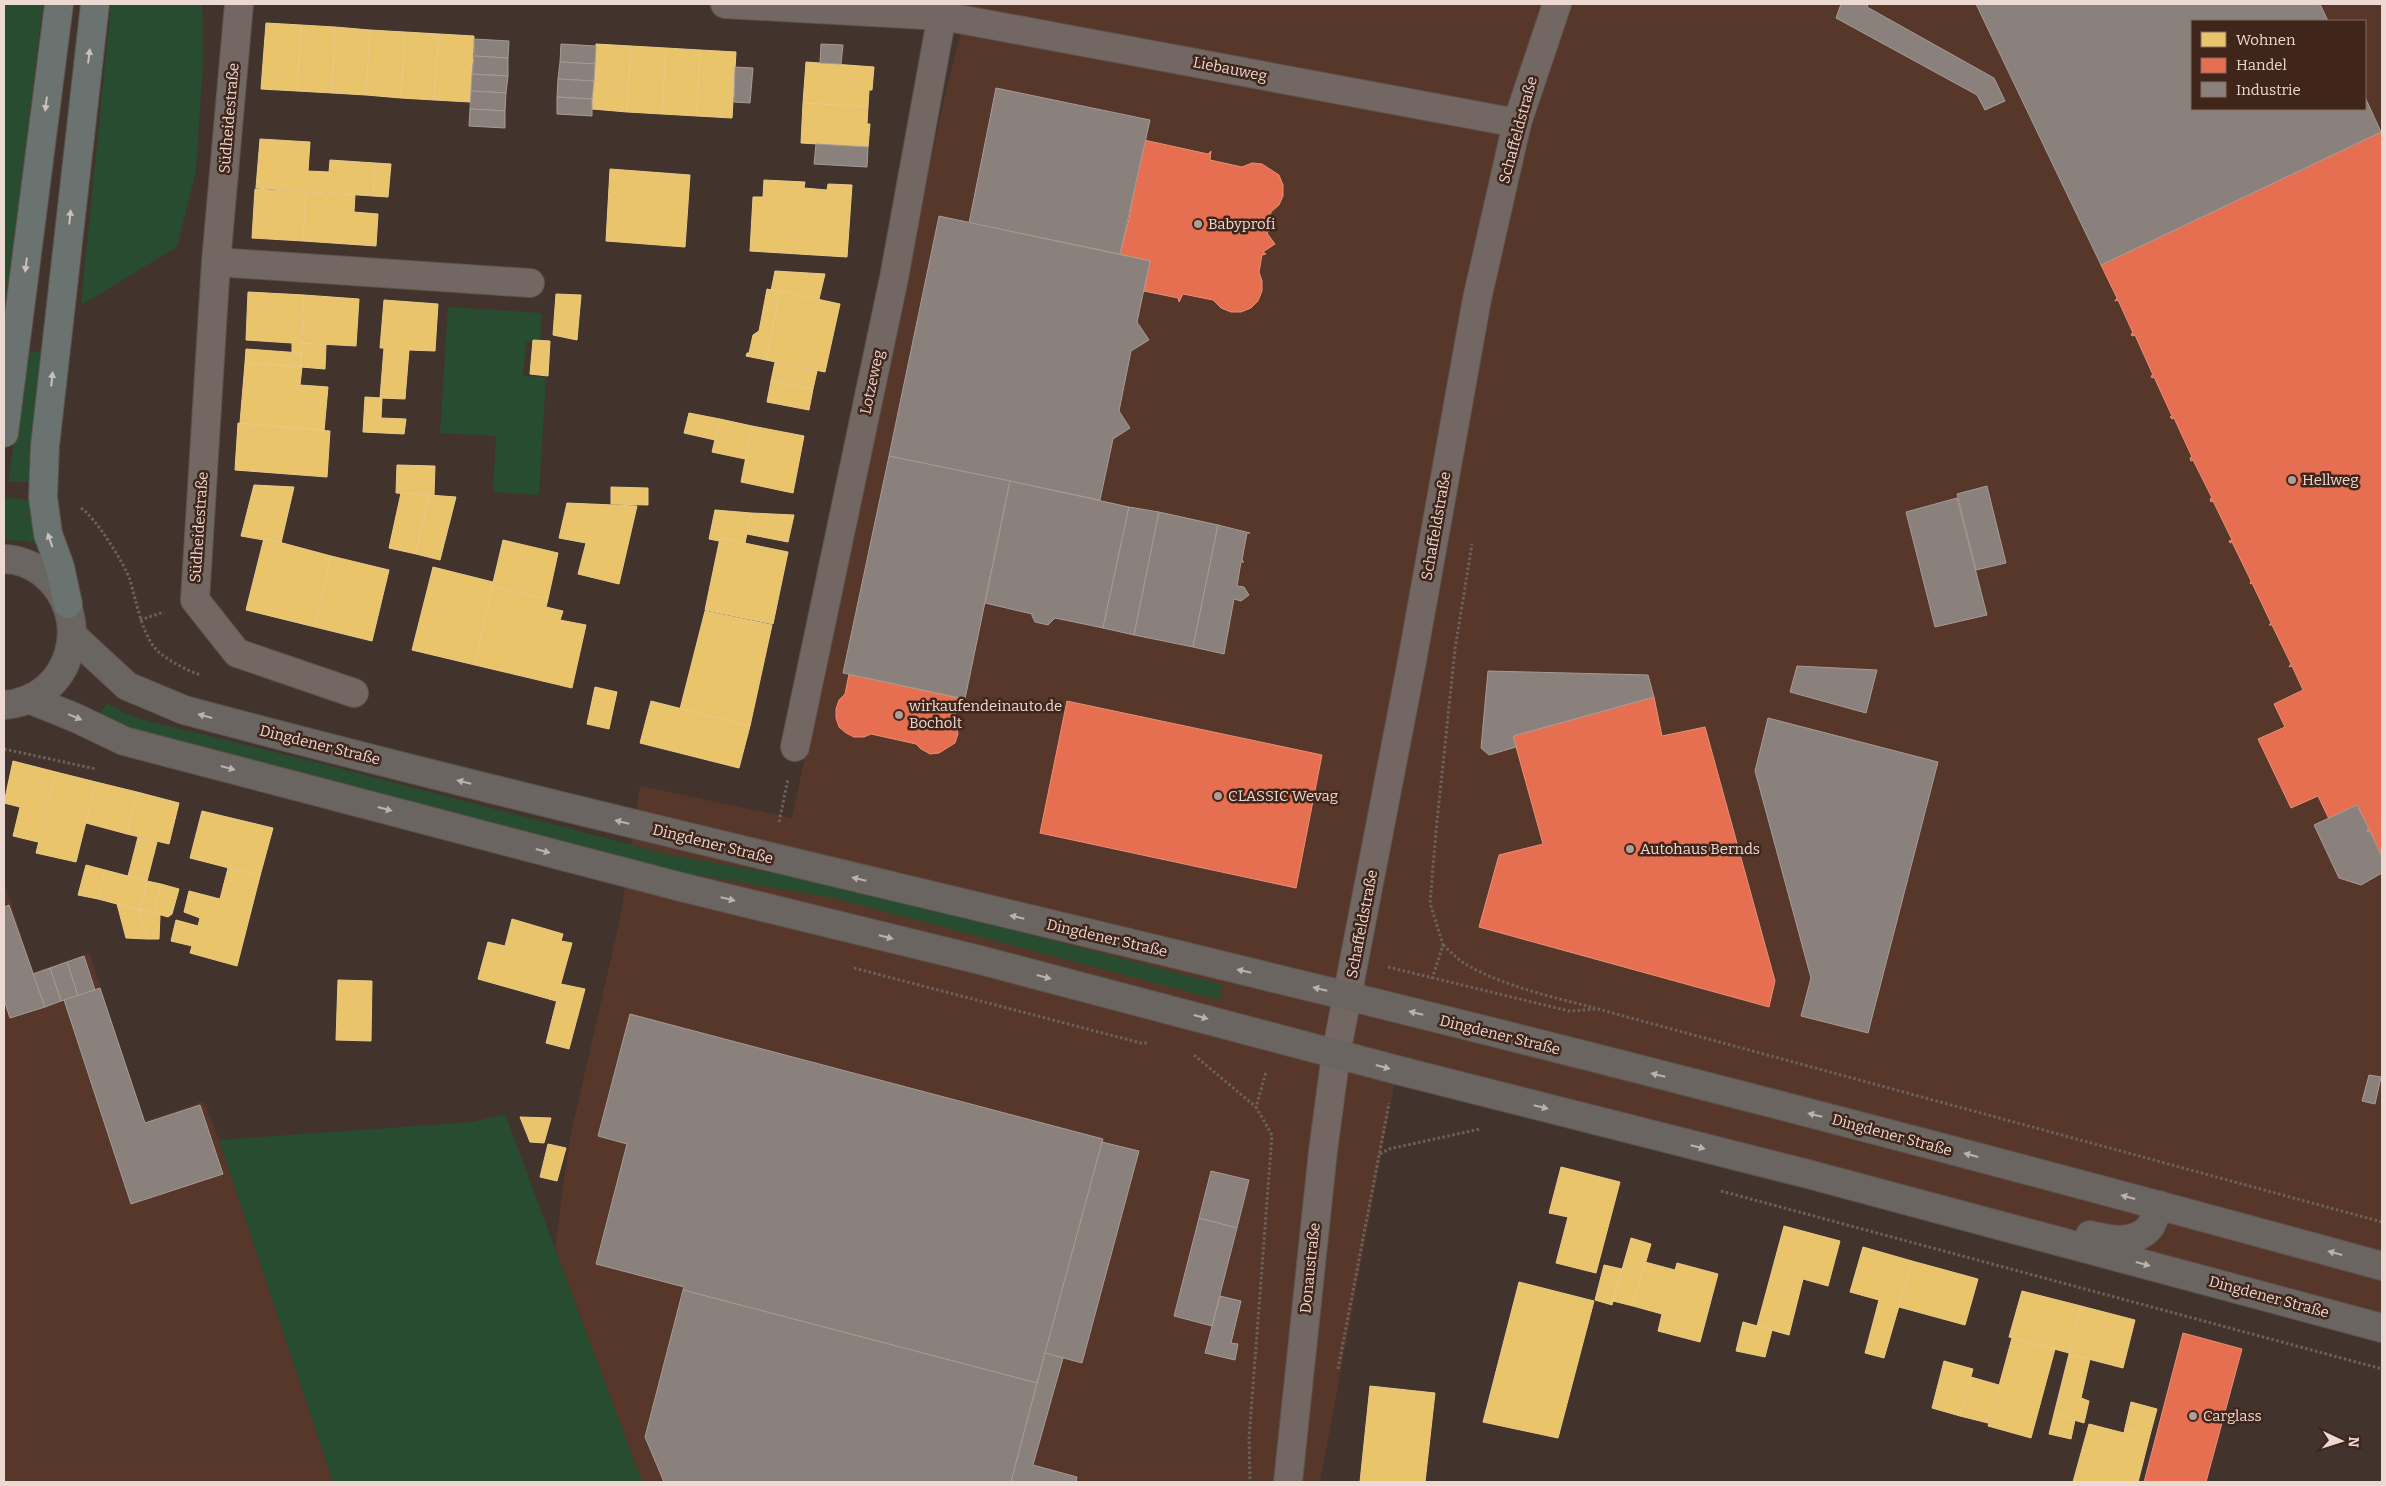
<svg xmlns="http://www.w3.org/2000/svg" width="2386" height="1486" viewBox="0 0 2386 1486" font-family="Bitter,serif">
<rect width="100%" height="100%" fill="#42342d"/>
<g fill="#56372a" fill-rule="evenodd">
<path d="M968,4h1414v1318l-983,-263 -79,423h-678l-87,-234 15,-110 50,-219 20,-133 152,32 152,-718zM2192,21h173v88h-173z"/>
<path d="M4,880l29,92 56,-19 56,168 59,-20 15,39 114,342h-329z"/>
</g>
<g fill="#274c30">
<path d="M4,4h39l-39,319z"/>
<path d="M111,4h91l1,58 -7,109 -19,76 -96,58z"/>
<path d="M448,307l94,6 -2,29h-14l-3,34 23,1 -7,118 -46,-3 3,-56 -56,-3z"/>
<path d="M27,351l14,1 -11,130h-22z"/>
<path d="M5,497l24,3 12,46 -15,-5 -22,-1z"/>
<path d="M107,703l19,11 22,7 175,43 347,91 166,29 387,101 -4,15 -386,-102 -165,-28 -522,-135 -48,-19z"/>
<path d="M505,1114l137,368h-309l-114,-342 254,-18z"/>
</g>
<g fill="#e9c46a" stroke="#eaca89">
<path d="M266,23l35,2 -4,66 -36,-2z"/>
<path d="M301,25l34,2 -3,66 -35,-2z"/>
<path d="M335,27l35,3 -4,65 -34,-2z"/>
<path d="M370,30l35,2 -4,66 -35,-3z"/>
<path d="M405,32l34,2 -5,66 -33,-2z"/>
<path d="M439,34l35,2 -4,66 -36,-2z"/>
<path d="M596,44l35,2 -4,66 -35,-3z"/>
<path d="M631,46l35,2 -4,66 -35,-2z"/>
<path d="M666,48l34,2 -3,66 -35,-2z"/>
<path d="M700,50l36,2 -4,66 -35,-2z"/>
<path d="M806,62l68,5 -2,23h-3l-1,17 -65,-4z"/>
<path d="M803,103l65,4 -1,17h3l-2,23 -67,-4z"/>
<path d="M260,139l50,3 -2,29 21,1 1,-12 45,3 -2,33 -117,-8z"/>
<path d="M375,163l16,1 -3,33 -15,-1z"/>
<path d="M610,169l80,6 -5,72 -79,-6z"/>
<path d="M764,180l41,2 -1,6 23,2 1,-6 24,1 -5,72 -97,-6 3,-54h10z"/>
<path d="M255,189l51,3 -3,49 -51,-3z"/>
<path d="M306,192l49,3 -1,17 24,2 -2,32 -73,-5z"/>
<path d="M775,271l50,3 -6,25 -48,-8z"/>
<path d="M767,289l13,3 -14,68 -20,-4 1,-3h2l4,-18 6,-4z"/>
<path d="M780,291l60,13 -15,68 -59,-12z"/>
<path d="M248,292l56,3 -3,58 -9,-1v-9l-46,-3z"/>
<path d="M556,294l25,1 -4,45 -24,-5z"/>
<path d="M304,295l55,4 -3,47 -54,-3z"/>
<path d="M384,300l54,4 -3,47 -26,-1 -4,49 -25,-1 4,-50h-4z"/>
<path d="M533,340l17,1 -2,35 -18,-2z"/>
<path d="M302,343l24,2 -1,24 -24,-2z"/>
<path d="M246,349l55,4v14l-56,-4z"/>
<path d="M775,362l42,9 -4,18 -42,-8z"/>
<path d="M245,363l57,4 -2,18 28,2 -4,44 -84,-8z"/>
<path d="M771,381l42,8 -4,21 -42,-8z"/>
<path d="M365,397l17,1 -1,20 25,1 -2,15 -41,-2z"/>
<path d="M689,413l31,6 -5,21 -31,-7z"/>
<path d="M720,419l32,7 -7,33 -33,-7z"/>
<path d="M238,423l92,8 -3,46 -92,-7z"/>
<path d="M752,426l52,10 -11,57 -52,-11z"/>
<path d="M397,465l38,1 -1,29 -38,-2z"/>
<path d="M254,485l40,2 -13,56 -40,-7z"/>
<path d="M611,487l37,1v17l-37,-1z"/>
<path d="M401,493l28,2 -13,59 -27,-6z"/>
<path d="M429,495l27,2 -16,63 -24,-6z"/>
<path d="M567,503l70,3 -18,78 -41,-10 8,-31 -27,-5z"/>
<path d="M715,510l36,3 -6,30 -25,-5 -1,3 -10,-2z"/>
<path d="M751,513l43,2 -6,27 -41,-8z"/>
<path d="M264,538l67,18 -16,71 -69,-17z"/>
<path d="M720,538l68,14 -15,72 -68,-14z"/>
<path d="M503,540l55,13 -10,46 -56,-12z"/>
<path d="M331,556l58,14 -17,71 -57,-14z"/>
<path d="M433,567l60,15 -18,83 -63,-15z"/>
<path d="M492,587l56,12 -2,8 17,4 -3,9 26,5 -14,63 -97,-23z"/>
<path d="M705,611l67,14 -22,101 -70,-17z"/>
<path d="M595,687l22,5 -8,37 -22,-5z"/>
<path d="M651,701l99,25 -11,42 -99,-25z"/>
<path d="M13,761l43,11 -18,70 -25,-6 7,-29 -16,-4z"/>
<path d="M56,772l40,10 -20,80 -40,-9z"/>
<path d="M96,782l41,10 -10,42 -41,-11z"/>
<path d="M137,792l42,11 -10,41 -42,-10z"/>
<path d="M202,811l71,17 -13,48 -70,-18z"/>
<path d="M138,837l19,5 -10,39 -19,-5z"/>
<path d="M86,865l19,5 -7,29 -20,-4z"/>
<path d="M228,868l32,8 -23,90 -47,-13 2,-7 -21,-5 5,-21 22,6 2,-8 -16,-6 5,-21 31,8z"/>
<path d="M105,870l42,11 -7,29 -42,-11z"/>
<path d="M147,881l14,3 -7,29 -14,-3z"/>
<path d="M161,884l18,5 -7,25 -4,3 -14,-4z"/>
<path d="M117,904l21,5 9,30 -21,-1z"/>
<path d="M138,909l22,6 -1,24h-12z"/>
<path d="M512,919l51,15 -2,7 11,2 -16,58 -78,-22 10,-37 17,4z"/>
<path d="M338,980l34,1 -1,60 -35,-1z"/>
<path d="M561,984l24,5 -16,60 -23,-6z"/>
<path d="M520,1117l31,1 -7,25 -14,-1z"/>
<path d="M548,1144l18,4 -9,33 -17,-4z"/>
<path d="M1561,1167l59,15 -24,91 -40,-10 12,-46 -19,-4z"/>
<path d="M1784,1226l56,15 -12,45 -25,-7 -14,56 -32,-9z"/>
<path d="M1631,1238l20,6 -18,62 -20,-5z"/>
<path d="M1863,1247l49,14 -28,97 -19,-5 14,-53 -29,-8z"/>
<path d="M1912,1261l66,18 -13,46 -66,-18z"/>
<path d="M1645,1262l30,8 2,-7 41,11 -18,68 -42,-11 4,-17 -29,-8z"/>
<path d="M1604,1265l18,4 -10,36 -17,-5z"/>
<path d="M1519,1282l75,19 -36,137 -75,-16z"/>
<path d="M2022,1291l59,15 -12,47 -60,-16z"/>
<path d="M2081,1306l54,14 -12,48 -54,-14z"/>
<path d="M1743,1322l29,8 -7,27 -29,-6z"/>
<path d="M2012,1338l43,11 -24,89 -43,-12z"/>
<path d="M2069,1354l21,5 -9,39 8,3 -5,22 -30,-9z"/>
<path d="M1944,1361l29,8 -13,47 -28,-8z"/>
<path d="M1971,1377l28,8 -11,38 -28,-7z"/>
<path d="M1370,1386l65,7 -10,89h-65z"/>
<path d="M2131,1402l26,7 -7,26 -25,-7z"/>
<path d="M2054,1414l21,6 -4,19 -22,-5z"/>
<path d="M2089,1424l35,9 1,-5 25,7 -12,47h-65z"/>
</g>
<g fill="#e76f51" stroke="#e88f78">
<path d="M2381,132l1,2v723l-12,-26 -2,1 -1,-2 2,-1 -12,-24 -28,14 -11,-23 -27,12 -33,-69 27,-12 -11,-23 29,-14 -11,-24 -3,1 2,-3 -19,-39h-3l2,-2 -19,-40 -2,1 1,-3 -19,-39 -2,1 -1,-2 3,-1 -19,-39 -2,1 -1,-3 2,-1 -19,-38 -2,1 -1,-3 2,-1 -18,-39 -2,1 -2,-2 2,-1 -18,-39 -2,1 -1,-2 2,-1 -18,-40 -3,1 -1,-2 2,-1 -15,-33 -3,1 2,-3 -16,-33z"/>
<path d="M1144,140l64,14 3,-3 -1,9 32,7 10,-4 10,1 17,11 4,10v11l-4,9 -8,7 -3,16 2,2 -3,3 8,11 -12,8 3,2 -4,1 -3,17 3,9v10l-4,10 -7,7 -10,4h-10l-10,-4 -8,-8 -30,-6 -4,8 -1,-4 -34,-7 6,-30 -30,-7 9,-35 11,-60 2,-1z"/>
<path d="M849,674l109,24 -3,20 3,16 -3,9 -16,10 -9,1 -9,-5 -5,-5 -45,-10 -7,3h-10l-8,-4 -7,-6 -3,-9v-9l3,-9 6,-6z"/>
<path d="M1654,697l8,39 43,-9 70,254 -6,26 -290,-80 20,-72 44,-11 -30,-108z"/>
<path d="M1067,701l255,54 -26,133 -256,-55z"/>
<path d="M2183,1333l59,16 -36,133h-62z"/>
</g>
<g fill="#8a817c" stroke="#a79b96">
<path d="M1841,4h27l-1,3 127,71 11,23 -20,9 -8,-15 -141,-77z"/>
<path d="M1976,4h341l4,2 7,15h-136v88h173v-12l16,35 -280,133z"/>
<path d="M474,39l35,2 -1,17 -34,-2z"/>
<path d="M561,44l35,2 -1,18 -35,-2z"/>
<path d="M821,44l22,1 -2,19 -21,-1z"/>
<path d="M474,56l34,2v18l-36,-2z"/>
<path d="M560,62l35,2 -1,17 -36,-2z"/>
<path d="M735,67l18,1 -3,35 -16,-1z"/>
<path d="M472,74l36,2 -2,17 -35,-2z"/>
<path d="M558,79l36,2 -2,18 -35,-2z"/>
<path d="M996,88l154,32 -30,134 -151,-31z"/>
<path d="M471,91l35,2 -1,18 -35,-2z"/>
<path d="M557,97l35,2v17l-35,-2z"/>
<path d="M470,109l35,2v17l-36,-2z"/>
<path d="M816,144l52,3 -1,20 -53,-3z"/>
<path d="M939,216l211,45 -13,61 12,18 -18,11 -12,60 11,17 -17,11 -13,61 -211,-44z"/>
<path d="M889,456l121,25 -45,218 -122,-26z"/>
<path d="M1010,481l119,26 -26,121 -48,-10 -7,7 -13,-3 -3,-6v-2l-47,-11z"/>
<path d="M1987,486l19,77 -30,7 -19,-76z"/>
<path d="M1957,498l30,117 -52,12 -29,-115z"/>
<path d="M1129,507l30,5 -25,123 -31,-7z"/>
<path d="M1159,512l59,13 -25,122 -59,-12z"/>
<path d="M1218,525l32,8h-3l-5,27 2,2h-3l-4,24 7,1 5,8 -8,6 -7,-2 -10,55 -31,-7z"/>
<path d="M1797,666l80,4 -11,43 -76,-21z"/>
<path d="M1488,671l160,4 6,22 -141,39 3,11 -27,8 -8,-7z"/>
<path d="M1768,718l170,44 -70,271 -67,-17 10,-38 -56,-207z"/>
<path d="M2357,805l12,24 -2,1 1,2 2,-1 12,26v16l-21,12 -22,-7 -25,-53z"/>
<path d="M9,905l36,102 -35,11 -6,-18v-93z"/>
<path d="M84,956l11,34 -17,6 -11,-34z"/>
<path d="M67,962l11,34 -17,5 -11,-33z"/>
<path d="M50,968l11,33 -16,6 -12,-33z"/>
<path d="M100,988l45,135 55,-18 23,69 -92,30 -67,-204z"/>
<path d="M630,1014l473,125 -66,244 -354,-93 1,-3 -88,-23 31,-120 -29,-8z"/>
<path d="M2369,1075l12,2 -6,27 -13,-3z"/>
<path d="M1102,1142l37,9 -57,212 -37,-10z"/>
<path d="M1211,1171l38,9 -12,48 -38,-10z"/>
<path d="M1199,1218l38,10 -25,98 -38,-10z"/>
<path d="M683,1290l354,93 -26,99h-347l-19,-45z"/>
<path d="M1220,1296l21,5 -10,42 7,1 -3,16 -30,-7z"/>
<path d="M1045,1353l18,5 -30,107 44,12 -1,5h-65z"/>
</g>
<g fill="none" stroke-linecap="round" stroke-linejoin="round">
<defs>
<g id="street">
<path d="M239,4l-23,258 -21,338 42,53 117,40"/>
<path d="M725,4l218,12 574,107"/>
<path d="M216,262l314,21"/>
<path d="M795,747l99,-469 50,-274"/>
<path d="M1288,1482l35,-331 13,-97 76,-393 65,-362 40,-176 40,-119"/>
</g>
<g id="secondary">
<path d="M4,559c13,0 28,6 39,14 52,42 30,127 -39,132"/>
<path d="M73,636l54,50 57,24c367,98 737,181 1106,272 366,89 730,185 1092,284"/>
<path d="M29,699l47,19 48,23 557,146 295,72 425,112 407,103 574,154"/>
<path d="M2090,1235c19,5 45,10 60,-8 4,-5 6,-16 9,-22"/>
</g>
<g id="highway">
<path d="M4,433l55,-429"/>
<path d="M68,604l-8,-37 -12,-33 -5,-37 2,-51 50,-442"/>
</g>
</defs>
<use href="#street" stroke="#5e524b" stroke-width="30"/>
<use href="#secondary" stroke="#5e524b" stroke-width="30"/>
<use href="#highway" stroke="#5e524b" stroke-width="30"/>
<g stroke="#6c625d" stroke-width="3" stroke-dasharray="2.5 2.5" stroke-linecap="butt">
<path d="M81,508c15,10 43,55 49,72 6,20 13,60 30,73 11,9 28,18 41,22"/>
<path d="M140,620l24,-8"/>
<path d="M4,749l92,20"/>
<path d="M779,822l9,-43"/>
<path d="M1443,945c8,7 15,15 24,20 39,22 86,32 128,43"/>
<path d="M1388,967l181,44 29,-2 784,213"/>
<path d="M854,968l287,75h7"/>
<path d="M1432,979l11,-34 -13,-42 6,-72 19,-182 17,-105"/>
<path d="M1194,1055l62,52"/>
<path d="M1380,1154l9,-5 91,-20"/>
<path d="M1721,1191l661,178"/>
<path d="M1338,1369l51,-266"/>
<path d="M1250,1479l-1,-40 23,-304 -16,-28 10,-35"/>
</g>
<use href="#street" stroke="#726762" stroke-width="28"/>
<use href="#secondary" stroke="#6b6562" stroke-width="28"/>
<use href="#highway" stroke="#6a7370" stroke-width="28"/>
</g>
<defs><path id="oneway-solid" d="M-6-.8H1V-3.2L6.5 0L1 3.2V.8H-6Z" transform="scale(1.25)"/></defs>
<g fill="#cbc0ba">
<use href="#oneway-solid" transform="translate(89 56) rotate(-83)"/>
<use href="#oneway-solid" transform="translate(46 104) rotate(97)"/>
<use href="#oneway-solid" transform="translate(70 217) rotate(-84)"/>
<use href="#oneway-solid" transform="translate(26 265) rotate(97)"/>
<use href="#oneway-solid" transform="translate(52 379) rotate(-84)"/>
<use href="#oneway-solid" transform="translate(50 540) rotate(-109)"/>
</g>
<g fill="#beb0ab">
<use href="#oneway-solid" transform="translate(205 716) rotate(-165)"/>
<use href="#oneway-solid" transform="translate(75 717) rotate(23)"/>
<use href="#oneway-solid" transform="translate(228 768) rotate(15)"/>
<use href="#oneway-solid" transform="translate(464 782) rotate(-166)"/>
<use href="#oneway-solid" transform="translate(385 809) rotate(15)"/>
<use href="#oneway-solid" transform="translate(622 822) rotate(-166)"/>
<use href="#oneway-solid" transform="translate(543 851) rotate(15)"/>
<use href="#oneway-solid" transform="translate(859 879) rotate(-167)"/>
<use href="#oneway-solid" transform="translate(728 899) rotate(14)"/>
<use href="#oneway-solid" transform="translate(1017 917) rotate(-167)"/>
<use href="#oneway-solid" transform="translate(886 937) rotate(14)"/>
<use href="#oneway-solid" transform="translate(1244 971) rotate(-167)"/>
<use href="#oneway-solid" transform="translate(1044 977) rotate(15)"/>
<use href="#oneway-solid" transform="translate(1320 989) rotate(-166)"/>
<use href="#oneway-solid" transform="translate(1416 1013) rotate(-166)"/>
<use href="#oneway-solid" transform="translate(1201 1017) rotate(15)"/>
<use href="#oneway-solid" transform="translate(1383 1067) rotate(15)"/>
<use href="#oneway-solid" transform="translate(1658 1075) rotate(-166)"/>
<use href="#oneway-solid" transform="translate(1541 1107) rotate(14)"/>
<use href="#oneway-solid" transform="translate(1815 1115) rotate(-166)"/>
<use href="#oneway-solid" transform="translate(1698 1147) rotate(14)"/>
<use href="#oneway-solid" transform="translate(1971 1155) rotate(-165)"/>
<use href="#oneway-solid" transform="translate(2128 1197) rotate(-165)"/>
<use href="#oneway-solid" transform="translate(2335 1253) rotate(-165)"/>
<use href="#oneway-solid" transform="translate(2143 1264) rotate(15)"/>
</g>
<g fill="#b09f98" stroke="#40251a" stroke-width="2">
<circle cx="1198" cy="224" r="5"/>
<circle cx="2292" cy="480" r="5"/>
<circle cx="899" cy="715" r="5"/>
<circle cx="1218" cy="796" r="5"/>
<circle cx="1630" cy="849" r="5"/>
<circle cx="2193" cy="1416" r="5"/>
</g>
<g text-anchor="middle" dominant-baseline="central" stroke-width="5" stroke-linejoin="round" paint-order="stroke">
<g font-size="15" fill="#ebd9d2" stroke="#40251a">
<text transform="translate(1230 69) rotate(11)">Liebauweg</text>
<text transform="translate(229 118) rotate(-85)">Südheidestraße</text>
<text transform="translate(1518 130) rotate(-75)">Schaffeldstraße</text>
<text transform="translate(872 382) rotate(-78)">Lotzeweg</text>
<text transform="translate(1436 526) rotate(-80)">Schaffeldstraße</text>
<text transform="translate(199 527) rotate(-86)">Südheidestraße</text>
<text transform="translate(320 745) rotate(14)">Dingdener Straße</text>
<text transform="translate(713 844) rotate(14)">Dingdener Straße</text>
<text transform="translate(1362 924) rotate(-79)">Schaffeldstraße</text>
<text transform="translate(1107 938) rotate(13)">Dingdener Straße</text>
<text transform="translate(1500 1035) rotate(14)">Dingdener Straße</text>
<text transform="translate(1892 1135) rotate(15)">Dingdener Straße</text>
<text transform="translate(1310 1268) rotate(-84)">Donaustraße</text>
<text transform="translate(2269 1297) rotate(15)">Dingdener Straße</text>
</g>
<g font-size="15" fill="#ebd9d2" stroke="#40251a" text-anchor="start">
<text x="1208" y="224">Babyprofi</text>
<text x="2302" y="480">Hellweg</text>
<text x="909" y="706">wirkaufendeinauto.de<tspan x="909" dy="17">Bocholt</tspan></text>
<text x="1228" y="796">CLASSIC Wevag</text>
<text x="1640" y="849">Autohaus Bernds</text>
<text x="2203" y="1416">Carglass</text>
</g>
</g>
<rect width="2386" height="1486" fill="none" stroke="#ebd9d2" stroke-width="10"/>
<rect x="2191" y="20" width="175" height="90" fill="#40251a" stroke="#846d64"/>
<rect x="2201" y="32" width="25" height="15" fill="#e9c46a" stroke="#846d64"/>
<text x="2236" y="45" font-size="15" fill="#ebd9d2">Wohnen</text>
<rect x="2201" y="58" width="25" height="15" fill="#e76f51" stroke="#846d64"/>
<text x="2236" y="70" font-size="15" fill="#ebd9d2">Handel</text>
<rect x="2201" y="82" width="25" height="15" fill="#8a817c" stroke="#846d64"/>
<text x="2236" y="95" font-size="15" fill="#ebd9d2">Industrie</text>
<g transform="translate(2341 1441) rotate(94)" stroke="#40251a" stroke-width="4" paint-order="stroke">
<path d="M0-4L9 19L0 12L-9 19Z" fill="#ebd9d2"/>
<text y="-8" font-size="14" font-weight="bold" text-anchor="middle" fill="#ebd9d2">N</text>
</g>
</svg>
